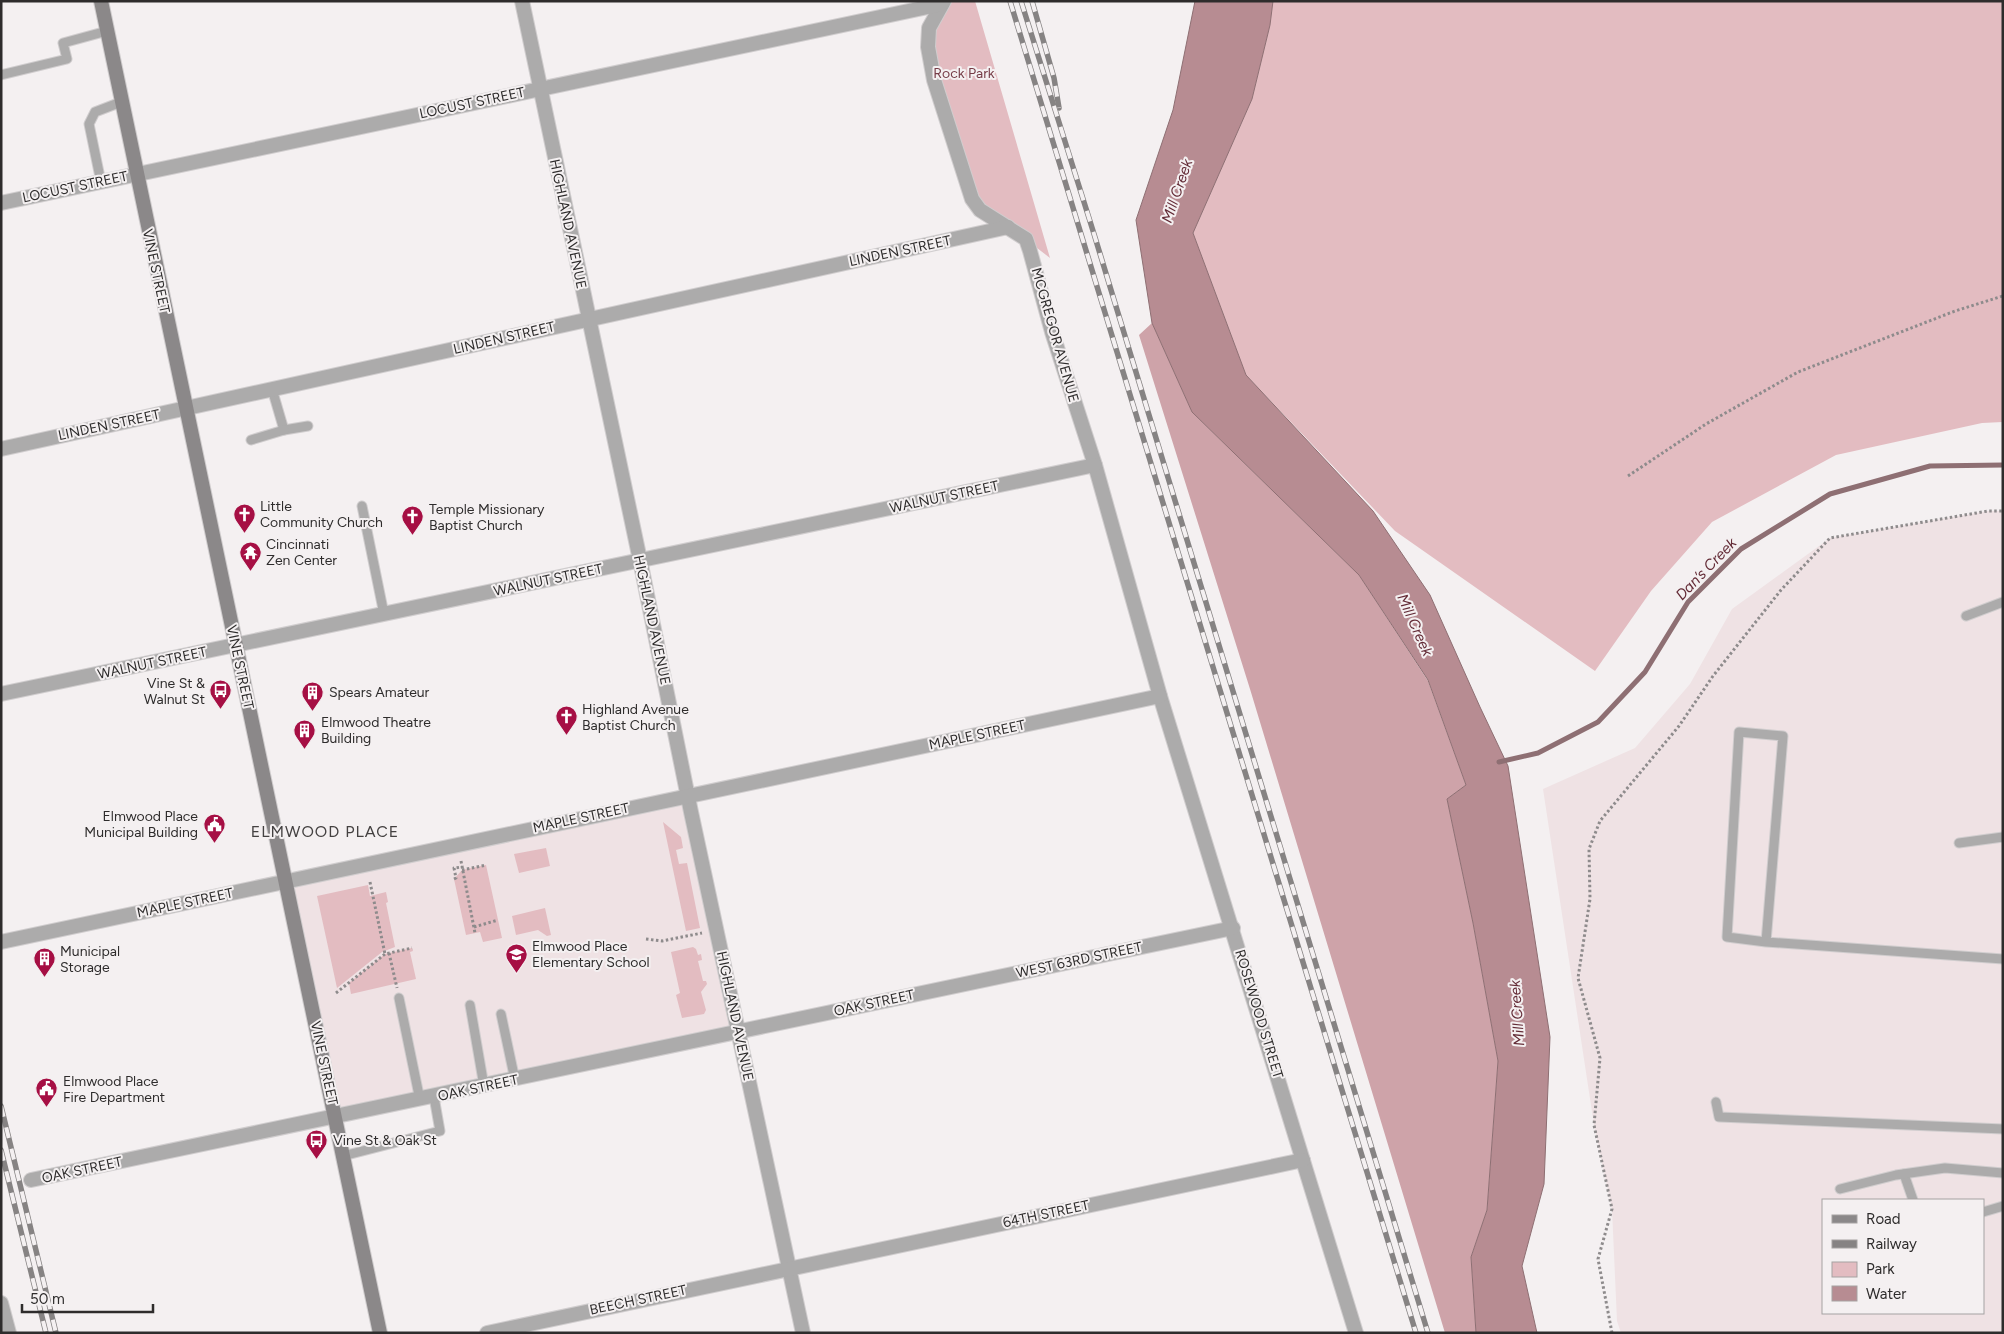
<svg xmlns="http://www.w3.org/2000/svg" width="2004" height="1334" viewBox="0 0 2004 1334" font-family="Figtree,sans-serif">
<rect width="100%" height="100%" fill="#f4f0f1"/>
<g fill="#efe2e4" fill-rule="evenodd">
<path d="M1988,511h15v822h-382l-4,-12 -5,-112 -18,-84 -51,-336 92,-41 55,-64 42,-75 98,-71zM1823,1200h160v113h-160z"/>
<path d="M689,795l49,236 -402,87 -50,-237z"/>
</g>
<g fill="#e3bcc1">
<path d="M944,1h31l75,257 -35,-27 -35,-21 -52,-163z"/>
<path d="M1273,1h730v421l-21,1 -146,32 -124,67 -61,69 -56,80 -200,-140 -149,-156 -53,-142 59,-134 18,-74z"/>
<path d="M663,822l18,15 2,11 -7,2 3,14 8,-1 13,65 -14,3z"/>
<path d="M546,848l4,18 -31,7 -5,-19z"/>
<path d="M486,865l16,73 -19,4 -3,-10 -14,3 -12,-56 8,-9z"/>
<path d="M368,885l2,11 16,-4 2,10 -2,1 9,44 -13,5 -45,36 -20,-92z"/>
<path d="M545,908l6,27 -4,1 -9,-6 -22,5 -4,-19z"/>
<path d="M693,947l3,2 2,6 3,-1 1,6 -4,1 5,20h3l1,3 -6,8 5,18 -2,4 -22,4 -6,-23 4,-2 -9,-41z"/>
<path d="M412,948l1,3 -3,1 6,27 -65,15 -2,-11 36,-29z"/>
</g>
<path fill="#cea3a9" d="M1152,323l40,89 167,163 69,106 38,104 -19,14 26,124 25,138 -11,149 -16,47 5,76h-31l-195,-644 -111,-354z"/>
<path fill="#b78c92" stroke="#8e6f73" d="M1195,1h78l-3,24 -18,74 -59,134 53,142 127,136 57,84 50,112 28,59 42,271 -6,147 -22,82 15,67h-61l-5,-76 16,-47 11,-149 -25,-138 -26,-124 19,-14 -38,-105 -69,-105 -167,-163 -40,-89 -16,-103 37,-110z"/>
<g fill="none" stroke-linecap="round" stroke-linejoin="round">
<path stroke="#8e6f73" stroke-width="5" d="M1499,762l39,-9 60,-31 47,-50 43,-70 53,-53 89,-55 100,-28 73,-1"/>
<defs>
<g id="service">
<path d="M1,75l66,-16 -4,-16 44,-12"/>
<path d="M101,182l-12,-58 6,-12 26,-10"/>
<path d="M272,389l12,41 24,-4"/>
<path d="M251,440l33,-10"/>
<path d="M362,506l22,108"/>
<path d="M1966,616l37,-14"/>
<path d="M1959,843l44,-6"/>
<path d="M1766,942l17,-206 -44,-4 -12,205 39,5 237,17"/>
<path d="M399,998l21,102"/>
<path d="M470,1005l14,81"/>
<path d="M501,1014l14,66"/>
<path d="M1716,1102l3,15 284,12"/>
<path d="M343,1156l97,-25 -6,-34"/>
<path d="M1904,1174l9,26"/>
<path d="M1840,1189l56,-14 49,-7 58,5"/>
<path d="M1983,1212l20,-6"/>
</g>
<g id="minor">
<path d="M522,1l118,559 51,252 112,521"/>
<path d="M944,1l-15,27 -1,19 6,33 38,119 8,11 46,29 4,12 22,81 43,133 65,231 196,637"/>
<path d="M1,203l941,-199"/>
<path d="M1,449l1007,-222"/>
<path d="M1,694l1094,-229"/>
<path d="M1,942l1159,-246"/>
<path d="M31,1180c401,-81 801,-169 1202,-252"/>
<path d="M1,1303l8,30"/>
<path d="M487,1333l816,-173"/>
</g>
<path id="secondary" d="M101,1l279,1332"/>
</defs>
<use href="#service" stroke="#d0cdce" stroke-width="11"/>
<use href="#minor" stroke="#d0cdce" stroke-width="16"/>
<use href="#secondary" stroke="#d0cdce" stroke-width="16"/>
<g stroke="#8e8b8c" stroke-width="3" stroke-dasharray="2.5 2.5" stroke-linecap="butt">
<path d="M1628,476l78,-52 92,-52 157,-61 48,-15"/>
<path d="M461,861l14,72"/>
<path d="M462,870l24,-5"/>
<path d="M454,879l2,-1 -2,-10 8,-1"/>
<path d="M370,882l15,72"/>
<path d="M474,927l24,-7"/>
<path d="M646,939l16,2 40,-8"/>
<path d="M389,953l8,35"/>
<path d="M336,993l49,-39 27,-6"/>
<path d="M1612,1333l-14,-74 14,-50 -18,-84 6,-67 -22,-80 12,-79 -1,-50 11,-28 79,-95 34,-50 68,-86 49,-52 158,-27h15"/>
</g>
<use href="#service" stroke="#acabab" stroke-width="9"/>
<use href="#minor" stroke="#acabab" stroke-width="14"/>
<use href="#secondary" stroke="#8b8889" stroke-width="14"/>
<defs>
<g id="rail">
<path d="M1010,1l406,1332"/>
<path d="M1021,1l73,233 334,1099"/>
<path d="M1032,1l22,77 5,30"/>
<path d="M1,1106l55,227"/>
<path d="M1,1150l45,183"/>
</g>
</defs>
<use href="#rail" stroke="#868383" stroke-width="5.5"/>
<use href="#rail" stroke="#f4f0f1" stroke-width="4" stroke-dasharray="11" stroke-linecap="butt"/>
</g>
<defs>
<symbol id="church-pin" viewBox="-11 -11 22 30"><path d="M0 17L-7.5 6A9.5 9.5 0 1 1 7.5 6Z" fill="#a60f44" stroke="#f4f0f1"/><path d="M-1.2-6h2.4v3.5h3.3v2.4h-3.3V6h-2.4V-.1h-3.3v-2.4h3.3Z" fill="#fff"/></symbol>
<symbol id="temple-pin" viewBox="-11 -11 22 30"><path d="M0 17L-7.5 6A9.5 9.5 0 1 1 7.5 6Z" fill="#a60f44" stroke="#f4f0f1"/><path d="M0-6L5-2H3V0L6.5 2.5H4V6H1.5V3h-3V6H-4V2.5H-6.5L-3 0V-2H-5Z" fill="#fff"/></symbol>
<symbol id="bus-pin" viewBox="-11 -11 22 30"><path d="M0 17L-7.5 6A9.5 9.5 0 1 1 7.5 6Z" fill="#a60f44" stroke="#f4f0f1"/><path d="M-5-6H5V4H4V6H2V4H-2V6H-4V4H-5ZM-3.5-4V0h7V-4ZM-3.5 1.2v1.5H-2V1.2ZM2 1.2v1.5H3.5V1.2Z" fill="#fff"/></symbol>
<symbol id="building-pin" viewBox="-11 -11 22 30"><path d="M0 17L-7.5 6A9.5 9.5 0 1 1 7.5 6Z" fill="#a60f44" stroke="#f4f0f1"/><path d="M-4-6H4V6H1V3H-1V6H-4ZM-2.5-4.3h1.7v1.8h-1.7ZM.8-4.3h1.7v1.8H.8ZM-2.5-1h1.7V.8h-1.7ZM.8-1h1.7V.8H.8Z" fill="#fff"/></symbol>
<symbol id="civic-pin" viewBox="-11 -11 22 30"><path d="M0 17L-7.5 6A9.5 9.5 0 1 1 7.5 6Z" fill="#a60f44" stroke="#f4f0f1"/><path d="M-.6-6.5H3V-4.5H.6V-3L4-1V1h2V6H-6V1h2V-1L-.6-3ZM-1.2 2.5V6h2.4V2.5Z" fill="#fff"/></symbol>
<symbol id="school-pin" viewBox="-11 -11 22 30"><path d="M0 17L-7.5 6A9.5 9.5 0 1 1 7.5 6Z" fill="#a60f44" stroke="#f4f0f1"/><path d="M0-5L7-2L0 1L-7-2ZM-4 1L0 2.5L4 1V4Q0 6-4 4Z" fill="#fff"/></symbol>
</defs>
<g fill-rule="evenodd">
<use href="#church-pin" x="232" y="502" width="25" height="34"/>
<use href="#church-pin" x="400" y="504" width="25" height="34"/>
<use href="#temple-pin" x="238" y="540" width="25" height="34"/>
<use href="#bus-pin" x="208" y="678" width="25" height="34"/>
<use href="#building-pin" x="300" y="680" width="25" height="34"/>
<use href="#church-pin" x="554" y="704" width="25" height="34"/>
<use href="#building-pin" x="292" y="718" width="25" height="34"/>
<use href="#civic-pin" x="202" y="812" width="25" height="34"/>
<use href="#school-pin" x="504" y="942" width="25" height="34"/>
<use href="#building-pin" x="32" y="946" width="25" height="34"/>
<use href="#civic-pin" x="34" y="1076" width="25" height="34"/>
<use href="#bus-pin" x="304" y="1128" width="25" height="34"/>
</g>
<g text-anchor="middle" dominant-baseline="central" stroke-width="4" stroke-linejoin="round" paint-order="stroke">
<g font-size="14" fill="#763c47" stroke="#f4f0f1">
<text x="964" y="73">Rock Park</text>
</g>
<g font-size="14" fill="#2e2c2c" stroke="#f4f0f1">
<text transform="translate(472 103) rotate(-12)">LOCUST STREET</text>
<text transform="translate(75 187) rotate(-12)">LOCUST STREET</text>
<text transform="translate(568 224) rotate(78)">HIGHLAND AVENUE</text>
<text transform="translate(900 251) rotate(-12)">LINDEN STREET</text>
<text transform="translate(156 271) rotate(78)">VINE STREET</text>
<text transform="translate(1055 335) rotate(74)">MCGREGOR AVENUE</text>
<text transform="translate(504 338) rotate(-13)">LINDEN STREET</text>
<text transform="translate(109 425) rotate(-12)">LINDEN STREET</text>
<text transform="translate(944 497) rotate(-12)">WALNUT STREET</text>
<text transform="translate(548 580) rotate(-12)">WALNUT STREET</text>
<text transform="translate(652 620) rotate(78)">HIGHLAND AVENUE</text>
<text transform="translate(152 663) rotate(-12)">WALNUT STREET</text>
<text transform="translate(240 667) rotate(78)">VINE STREET</text>
<text transform="translate(977 735) rotate(-12)">MAPLE STREET</text>
<text transform="translate(581 818) rotate(-12)">MAPLE STREET</text>
<text transform="translate(185 903) rotate(-12)">MAPLE STREET</text>
<text transform="translate(1079 960) rotate(-12)">WEST 63RD STREET</text>
<text transform="translate(874 1003) rotate(-12)">OAK STREET</text>
<text transform="translate(1259 1014) rotate(73)">ROSEWOOD STREET</text>
<text transform="translate(735 1016) rotate(78)">HIGHLAND AVENUE</text>
<text transform="translate(324 1063) rotate(78)">VINE STREET</text>
<text transform="translate(478 1088) rotate(-12)">OAK STREET</text>
<text transform="translate(82 1170) rotate(-12)">OAK STREET</text>
<text transform="translate(1046 1214) rotate(-12)">64TH STREET</text>
<text transform="translate(638 1300) rotate(-12)">BEECH STREET</text>
</g>
<g font-size="14" fill="#2e2c2c" stroke="#f4f0f1" text-anchor="start">
<text x="260" y="506">Little<tspan x="260" dy="16">Community Church</tspan></text>
<text x="429" y="509">Temple Missionary<tspan x="429" dy="16">Baptist Church</tspan></text>
<text x="266" y="544">Cincinnati<tspan x="266" dy="16">Zen Center</tspan></text>
<text x="205" y="683" text-anchor="end">Vine St &amp;<tspan x="205" dy="16">Walnut St</tspan></text>
<text x="329" y="692">Spears Amateur</text>
<text x="582" y="709">Highland Avenue<tspan x="582" dy="16">Baptist Church</tspan></text>
<text x="321" y="722">Elmwood Theatre<tspan x="321" dy="16">Building</tspan></text>
<text x="198" y="816" text-anchor="end">Elmwood Place<tspan x="198" dy="16">Municipal Building</tspan></text>
<text x="532" y="946">Elmwood Place<tspan x="532" dy="16">Elementary School</tspan></text>
<text x="60" y="951">Municipal<tspan x="60" dy="16">Storage</tspan></text>
<text x="63" y="1081">Elmwood Place<tspan x="63" dy="16">Fire Department</tspan></text>
<text x="333" y="1140">Vine St &amp; Oak St</text>
</g>
<g font-size="15" font-style="italic" fill="#632b36" stroke="#f4f0f1">
<text transform="translate(1177 191) rotate(-71)">Mill Creek</text>
<text transform="translate(1706 569) rotate(-46)">Dan’s Creek</text>
<text transform="translate(1415 625) rotate(66)">Mill Creek</text>
<text transform="translate(1517 1013) rotate(-94)">Mill Creek</text>
</g>
<g font-size="16" letter-spacing="1" fill="#444141" stroke="#f4f0f1">
<text x="325" y="831">ELMWOOD PLACE</text>
</g>
</g>
<rect width="2004" height="1334" fill="none" stroke="#2e2c2c" stroke-width="5"/>
<rect x="1822" y="1199" width="162" height="115" fill="#f4f0f1" stroke="#a5a2a2"/>
<rect x="1832" y="1215" width="25" height="8" fill="#8b8889" stroke="#a5a2a2"/>
<text x="1866" y="1224" font-size="15" fill="#2e2c2c">Road</text>
<rect x="1832" y="1240" width="25" height="8" fill="#868383" stroke="#a5a2a2"/>
<text x="1866" y="1249" font-size="15" fill="#2e2c2c">Railway</text>
<rect x="1832" y="1262" width="25" height="15" fill="#e3bcc1" stroke="#a5a2a2"/>
<text x="1866" y="1274" font-size="15" fill="#2e2c2c">Park</text>
<rect x="1832" y="1286" width="25" height="15" fill="#b78c92" stroke="#a5a2a2"/>
<text x="1866" y="1299" font-size="15" fill="#2e2c2c">Water</text>
<path d="M22 1304v8h131v-8" fill="none" stroke="#2e2c2c" stroke-width="2.5"/>
<text x="30" y="1304" font-size="15" fill="#2e2c2c" stroke="#f4f0f1" stroke-width="4" paint-order="stroke">50 m</text>
</svg>
